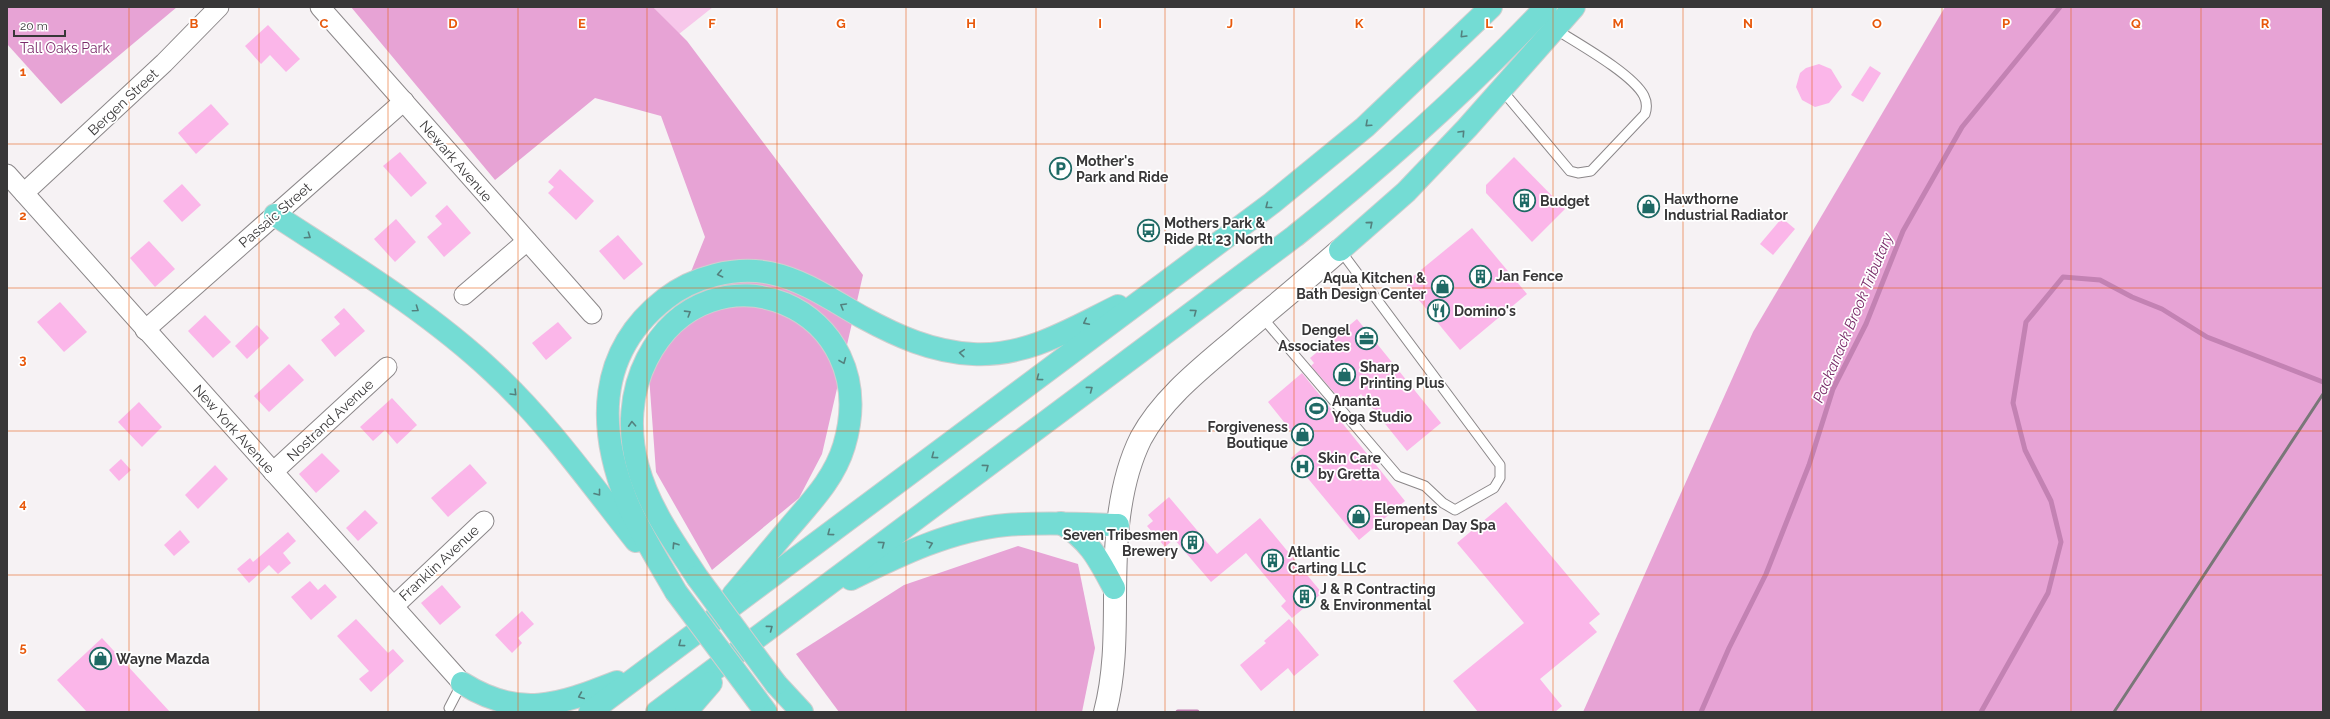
<svg xmlns="http://www.w3.org/2000/svg" width="2330" height="719" viewBox="0 0 2330 719" font-family="Raleway,sans-serif">
<rect width="100%" height="100%" fill="#f6f2f4"/>
<path fill="#f7c7ea" d="M653,7h60l-34,27z"/>
<g fill="#e7a3d5">
<path d="M7,7h170l-116,97 -54,-60z"/>
<path d="M351,7h302l34,34 176,234 -41,179 -23,44 -87,72 -56,-98 -7,-96 56,-139 -44,-121 -66,-18 -100,82z"/>
<path d="M1945,7h378v705h-740l170,-380z"/>
<path d="M1018,546l60,18 17,84 -13,64h-243l-43,-58 108,-69z"/>
</g>
<g fill="none" stroke-linecap="round" stroke-linejoin="round">
<g stroke="#c382b3" stroke-width="5">
<path d="M1178,712h19"/>
<path d="M1701,712l28,-64 37,-74 43,-109 24,-76 33,-65 37,-93 59,-104 98,-120"/>
<path d="M1981,712l67,-119 13,-51 -10,-41 -26,-51 -12,-47 13,-81 37,-45 37,3 32,17 30,12 45,28 116,45"/>
</g>
</g>
<g fill="#fbb6e9">
<path d="M268,25l32,34 -14,13 -16,-17 -9,9 -16,-18z"/>
<path d="M1819,64l12,5 11,18 -13,16 -14,4 -13,-7 -6,-13 4,-14 6,-5z"/>
<path d="M1870,66l11,7 -18,29 -12,-7z"/>
<path d="M211,104l18,20 -33,30 -18,-21z"/>
<path d="M400,152l27,31 -16,14 -28,-31z"/>
<path d="M1514,157l51,52 -33,33 -46,-49v-8z"/>
<path d="M560,169l34,32 -18,19 -28,-27 6,-6 -6,-5z"/>
<path d="M182,184l19,21 -19,17 -19,-21z"/>
<path d="M447,205l24,28 -27,24 -17,-20 15,-13 -7,-8z"/>
<path d="M1782,218l13,11 -22,26 -13,-11z"/>
<path d="M396,219l20,23 -21,20 -21,-23z"/>
<path d="M1472,228l55,66 -67,56 -55,-67z"/>
<path d="M618,235l25,29 -19,16 -25,-29z"/>
<path d="M149,241l26,28 -20,18 -25,-29z"/>
<path d="M60,302l27,30 -23,20 -27,-30z"/>
<path d="M344,308l21,23 -30,26 -14,-17 19,-16 -6,-7z"/>
<path d="M205,315l26,27 -18,16 -25,-27z"/>
<path d="M1357,319l84,104 -34,28 -46,-57 -15,12 -35,-40 3,-3 -4,-5z"/>
<path d="M558,322l14,16 -26,22 -14,-17z"/>
<path d="M257,325l12,13 -22,21 -12,-13z"/>
<path d="M289,364l15,16 -35,32 -15,-16z"/>
<path d="M1302,373l103,128 -46,39 -68,-82 13,-11 -36,-45z"/>
<path d="M392,398l25,27 -20,19 -12,-14 -12,11 -13,-14z"/>
<path d="M139,402l23,25 -20,20 -24,-25z"/>
<path d="M322,453l18,18 -24,22 -17,-19z"/>
<path d="M121,459l10,11 -12,11 -10,-11z"/>
<path d="M470,464l17,19 -39,34 -17,-19z"/>
<path d="M215,465l13,14 -30,30 -13,-14z"/>
<path d="M1169,497l48,57 43,-36 62,75 -30,25 -11,-12 5,-5 -40,-48 -35,29 -37,-43 -9,8 -18,-21 6,-5 -5,-6z"/>
<path d="M1506,502l94,112 -11,9 8,9 -57,47 22,27 -7,6h-77l-25,-31 71,-58 -67,-80z"/>
<path d="M365,510l13,13 -20,18 -12,-13z"/>
<path d="M180,530l10,12 -16,14 -10,-11z"/>
<path d="M288,532l8,9 -13,12 8,10 -13,11 -9,-9 -20,18 -12,-14 13,-11 3,4z"/>
<path d="M310,581l8,9 7,-6 12,13 -26,23 -20,-23z"/>
<path d="M442,585l19,22 -21,18 -19,-22z"/>
<path d="M522,611l12,13 -16,14 4,5 -10,10 -17,-18z"/>
<path d="M356,619l32,34 5,-4 11,12 -33,31 -12,-13 10,-8 -32,-35z"/>
<path d="M1289,619l30,36 -25,21 -6,-8 -27,23 -21,-26 26,-22 -2,-2z"/>
<path d="M102,638l68,74h-83l-30,-32z"/>
</g>
<g fill="none" stroke-linecap="round" stroke-linejoin="round">
<defs>
<g id="service">
<path d="M1501,89l69,82 8,2 13,-2 54,-57c2,-6 2,-12 -1,-18 -11,-22 -67,-53 -89,-67"/>
<path d="M1262,317l136,159 27,10 18,17 12,7 39,-22 6,-10v-13l-160,-215"/>
<path d="M449,708l13,-25"/>
</g>
<g id="minor">
<path d="M320,7l272,307"/>
<path d="M7,174l455,509"/>
<path d="M24,193l140,-130 55,-56"/>
<path d="M464,295l63,-54"/>
<path d="M145,330l259,-229"/>
<path d="M273,472l114,-105"/>
<path d="M394,606l90,-85"/>
</g>
<path id="secondary" d="M1105,712c16,-60 6,-125 13,-187 3,-28 10,-61 23,-87 22,-41 63,-72 98,-102 34,-29 68,-57 101,-86"/>
<g id="trunk">
<path d="M275,215c75,49 153,96 218,157 54,50 97,111 143,169"/>
<path d="M1340,250l66,-58 61,-64 107,-121"/>
<path d="M1061,523c29,18 37,35 53,65"/>
<path d="M697,577c-23,-35 -48,-69 -59,-110 -10,-35 -8,-75 9,-108 63,-123 239,-53 197,87 -10,33 -33,56 -55,82 -19,22 -37,45 -56,67"/>
<path d="M851,579c49,-24 100,-49 155,-54 37,-3 75,-1 112,0"/>
<path d="M676,592c-17,-30 -36,-59 -49,-90 -30,-75 -30,-150 38,-203 28,-22 70,-33 105,-26 34,7 62,27 92,44 35,19 70,35 111,37 54,3 98,-25 145,-48"/>
<path d="M462,683c57,36 96,22 155,-1"/>
<path d="M776,684l26,28"/>
<path d="M757,700l9,12"/>
<path d="M590,712l682,-509 93,-76 126,-120"/>
<path d="M657,712l638,-476c89,-71 173,-146 251,-229"/>
<path d="M686,712l25,-29"/>
</g>
</defs>
<use href="#service" stroke="#8b8789" stroke-width="11"/>
<use href="#minor" stroke="#8b8789" stroke-width="21"/>
<use href="#secondary" stroke="#8b8789" stroke-width="24"/>
<use href="#trunk" stroke="#cfcfcf" stroke-width="24"/>
<use href="#service" stroke="#fff" stroke-width="9"/>
<use href="#minor" stroke="#fff" stroke-width="19"/>
<use href="#secondary" stroke="#fff" stroke-width="22"/>
<use href="#trunk" stroke="#74dcd4" stroke-width="22"/>
<path stroke="#797778" stroke-width="3" d="M2114,712l209,-318"/>
<defs>
<g id="trunk-bridge">
<path d="M697,577l79,107"/>
<path d="M676,592l81,108"/>
</g>
</defs>
<use href="#trunk-bridge" stroke="#cfcfcf" stroke-width="24" stroke-linecap="butt"/>
<use href="#trunk-bridge" stroke="#74dcd4" stroke-width="22"/>
</g>
<defs><path id="oneway-chevron" d="M-2-3.5L2.5 0L-2 3.5" fill="none" stroke-width="1.6" stroke-linecap="round" stroke-linejoin="round"/></defs>
<g stroke="#53817e">
<use href="#oneway-chevron" transform="translate(1463 35) rotate(135)"/>
<use href="#oneway-chevron" transform="translate(1368 124) rotate(138)"/>
<use href="#oneway-chevron" transform="translate(1462 133) rotate(-47)"/>
<use href="#oneway-chevron" transform="translate(1268 206) rotate(142)"/>
<use href="#oneway-chevron" transform="translate(1370 224) rotate(-40)"/>
<use href="#oneway-chevron" transform="translate(308 236) rotate(34)"/>
<use href="#oneway-chevron" transform="translate(720 274) rotate(168)"/>
<use href="#oneway-chevron" transform="translate(843 306) rotate(-150)"/>
<use href="#oneway-chevron" transform="translate(416 309) rotate(35)"/>
<use href="#oneway-chevron" transform="translate(1194 312) rotate(-37)"/>
<use href="#oneway-chevron" transform="translate(688 313) rotate(-32)"/>
<use href="#oneway-chevron" transform="translate(1086 322) rotate(153)"/>
<use href="#oneway-chevron" transform="translate(962 353) rotate(-175)"/>
<use href="#oneway-chevron" transform="translate(843 361) rotate(68)"/>
<use href="#oneway-chevron" transform="translate(1039 378) rotate(143)"/>
<use href="#oneway-chevron" transform="translate(1090 389) rotate(-37)"/>
<use href="#oneway-chevron" transform="translate(514 393) rotate(45)"/>
<use href="#oneway-chevron" transform="translate(632 424) rotate(-93)"/>
<use href="#oneway-chevron" transform="translate(934 456) rotate(143)"/>
<use href="#oneway-chevron" transform="translate(986 467) rotate(-37)"/>
<use href="#oneway-chevron" transform="translate(598 493) rotate(52)"/>
<use href="#oneway-chevron" transform="translate(830 533) rotate(143)"/>
<use href="#oneway-chevron" transform="translate(882 544) rotate(-37)"/>
<use href="#oneway-chevron" transform="translate(930 544) rotate(-20)"/>
<use href="#oneway-chevron" transform="translate(675 545) rotate(-123)"/>
<use href="#oneway-chevron" transform="translate(770 628) rotate(-37)"/>
<use href="#oneway-chevron" transform="translate(681 644) rotate(143)"/>
<use href="#oneway-chevron" transform="translate(581 696) rotate(157)"/>
</g>
<path fill="none" stroke="#e8590c" stroke-width="1" stroke-opacity="0.55" d="M129,7v705M259,7v705M388,7v705M518,7v705M647,7v705M777,7v705M906,7v705M1036,7v705M1165,7v705M1294,7v705M1424,7v705M1553,7v705M1683,7v705M1812,7v705M1942,7v705M2071,7v705M2201,7v705M7,144h2316M7,288h2316M7,431h2316M7,575h2316"/>
<defs>
<symbol id="parking-ring" viewBox="-11 -11 22 22"><circle r="9.5" fill="#fff" stroke="#1f6a65" stroke-width="1.5"/><path d="M-3.5-5.5H1a3.5 3.5 0 0 1 0 7H-1V5.5H-3.5ZM-1-3.4V-.6H.8a1.4 1.4 0 0 0 0-2.8Z" fill="#1f6a65"/></symbol>
<symbol id="building-ring" viewBox="-11 -11 22 22"><circle r="9.5" fill="#fff" stroke="#1f6a65" stroke-width="1.5"/><path d="M-4-6H4V6H1V3H-1V6H-4ZM-2.5-4.3h1.7v1.8h-1.7ZM.8-4.3h1.7v1.8H.8ZM-2.5-1h1.7V.8h-1.7ZM.8-1h1.7V.8H.8Z" fill="#1f6a65"/></symbol>
<symbol id="shop-ring" viewBox="-11 -11 22 22"><circle r="9.5" fill="#fff" stroke="#1f6a65" stroke-width="1.5"/><path d="M-5-2.5h2.3a2.7 3.5 0 0 1 5.4 0H5L5.5 6h-11ZM-1.5-2.5h3a1.5 2.3 0 0 0-3 0Z" fill="#1f6a65"/></symbol>
<symbol id="bus-ring" viewBox="-11 -11 22 22"><circle r="9.5" fill="#fff" stroke="#1f6a65" stroke-width="1.5"/><path d="M-5-6H5V4H4V6H2V4H-2V6H-4V4H-5ZM-3.5-4V0h7V-4ZM-3.5 1.2v1.5H-2V1.2ZM2 1.2v1.5H3.5V1.2Z" fill="#1f6a65"/></symbol>
<symbol id="restaurant-ring" viewBox="-11 -11 22 22"><circle r="9.5" fill="#fff" stroke="#1f6a65" stroke-width="1.5"/><path d="M-5-6h1v4h1v-4h1v4h1v-4h1v5L-1.5 .5V6h-2V.5L-5-1ZM5-6V6H3V1.5H1.5Q1.5-4 5-6Z" fill="#1f6a65"/></symbol>
<symbol id="office-ring" viewBox="-11 -11 22 22"><circle r="9.5" fill="#fff" stroke="#1f6a65" stroke-width="1.5"/><path d="M-6-3h4V-5.5h4V-3h4V5H-6ZM-1-4.5V-3h2v-1.5ZM-6 0V1H6V0Z" fill="#1f6a65"/></symbol>
<symbol id="stadium-ring" viewBox="-11 -11 22 22"><circle r="9.5" fill="#fff" stroke="#1f6a65" stroke-width="1.5"/><path d="M0-5a6.5 5 0 1 0 0 10a6.5 5 0 1 0 0-10ZM-3.5-1.8h7v3.6h-7Z" fill="#1f6a65"/></symbol>
<symbol id="hospital-ring" viewBox="-11 -11 22 22"><circle r="9.5" fill="#fff" stroke="#1f6a65" stroke-width="1.5"/><path d="M-5-5h3v3.5h4V-5h3V5h-3V1.5h-4V5h-3Z" fill="#1f6a65"/></symbol>
</defs>
<g fill-rule="evenodd">
<use href="#parking-ring" x="1048" y="156" width="25" height="25"/>
<use href="#building-ring" x="1512" y="188" width="25" height="25"/>
<use href="#shop-ring" x="1636" y="194" width="25" height="25"/>
<use href="#bus-ring" x="1136" y="218" width="25" height="25"/>
<use href="#building-ring" x="1468" y="264" width="25" height="25"/>
<use href="#shop-ring" x="1430" y="274" width="25" height="25"/>
<use href="#restaurant-ring" x="1426" y="298" width="25" height="25"/>
<use href="#office-ring" x="1354" y="326" width="25" height="25"/>
<use href="#shop-ring" x="1332" y="362" width="25" height="25"/>
<use href="#stadium-ring" x="1304" y="396" width="25" height="25"/>
<use href="#shop-ring" x="1290" y="422" width="25" height="25"/>
<use href="#hospital-ring" x="1290" y="454" width="25" height="25"/>
<use href="#shop-ring" x="1346" y="504" width="25" height="25"/>
<use href="#building-ring" x="1180" y="530" width="25" height="25"/>
<use href="#building-ring" x="1260" y="548" width="25" height="25"/>
<use href="#building-ring" x="1292" y="584" width="25" height="25"/>
<use href="#shop-ring" x="88" y="646" width="25" height="25"/>
</g>
<g text-anchor="middle" dominant-baseline="central" stroke-width="3.5" stroke-linejoin="round" paint-order="stroke">
<g font-size="14" fill="#7c2d6c" stroke="#fff">
<text x="65" y="48">Tall Oaks Park</text>
</g>
<g font-size="14" fill="#383738" stroke="#fff">
<text transform="translate(123 102) rotate(-43)">Bergen Street</text>
<text transform="translate(456 161) rotate(49)">Newark Avenue</text>
<text transform="translate(275 215) rotate(-41)">Passaic Street</text>
<text transform="translate(330 420) rotate(-43)">Nostrand Avenue</text>
<text transform="translate(234 429) rotate(48)">New York Avenue</text>
<text transform="translate(439 563) rotate(-43)">Franklin Avenue</text>
</g>
<g font-size="14" font-weight="bold" fill="#383738" stroke="#fff" text-anchor="start">
<text x="1076" y="161">Mother's<tspan x="1076" dy="16">Park and Ride</tspan></text>
<text x="1664" y="199">Hawthorne<tspan x="1664" dy="16">Industrial Radiator</tspan></text>
<text x="1540" y="201">Budget</text>
<text x="1164" y="223">Mothers Park &amp;<tspan x="1164" dy="16">Ride Rt 23 North</tspan></text>
<text x="1496" y="276">Jan Fence</text>
<text x="1426" y="278" text-anchor="end">Aqua Kitchen &amp;<tspan x="1426" dy="16">Bath Design Center</tspan></text>
<text x="1454" y="311">Domino's</text>
<text x="1350" y="330" text-anchor="end">Dengel<tspan x="1350" dy="16">Associates</tspan></text>
<text x="1360" y="367">Sharp<tspan x="1360" dy="16">Printing Plus</tspan></text>
<text x="1332" y="401">Ananta<tspan x="1332" dy="16">Yoga Studio</tspan></text>
<text x="1288" y="427" text-anchor="end">Forgiveness<tspan x="1288" dy="16">Boutique</tspan></text>
<text x="1318" y="458">Skin Care<tspan x="1318" dy="16">by Gretta</tspan></text>
<text x="1374" y="509">Elements<tspan x="1374" dy="16">European Day Spa</tspan></text>
<text x="1178" y="535" text-anchor="end">Seven Tribesmen<tspan x="1178" dy="16">Brewery</tspan></text>
<text x="1288" y="552">Atlantic<tspan x="1288" dy="16">Carting LLC</tspan></text>
<text x="1320" y="589">J &amp; R Contracting<tspan x="1320" dy="16">&amp; Environmental</tspan></text>
<text x="116" y="659">Wayne Mazda</text>
</g>
<g font-size="15" font-style="italic" fill="#782a68" stroke="#fff">
<text transform="translate(1853 318) rotate(-67)">Packanack Brook Tributary</text>
</g>
</g>
<g font-size="13" text-anchor="middle" font-weight="bold" fill="#e8590c" stroke="#fff" stroke-width="3.5" stroke-linejoin="round" paint-order="stroke">
<text x="194" y="28">B</text>
<text x="324" y="28">C</text>
<text x="453" y="28">D</text>
<text x="582" y="28">E</text>
<text x="712" y="28">F</text>
<text x="841" y="28">G</text>
<text x="971" y="28">H</text>
<text x="1100" y="28">I</text>
<text x="1230" y="28">J</text>
<text x="1359" y="28">K</text>
<text x="1489" y="28">L</text>
<text x="1618" y="28">M</text>
<text x="1748" y="28">N</text>
<text x="1877" y="28">O</text>
<text x="2006" y="28">P</text>
<text x="2136" y="28">Q</text>
<text x="2265" y="28">R</text>
<text x="23" y="76">1</text>
<text x="23" y="220">2</text>
<text x="23" y="364">3</text>
<text x="23" y="508">4</text>
<text x="23" y="652">5</text>
</g>
<rect width="2330" height="719" fill="none" stroke="#383738" stroke-width="16"/>
<path d="M14 30v6h51v-6" fill="none" stroke="#383738" stroke-width="2"/>
<text x="20" y="30" font-size="12" fill="#383738" stroke="#ffffff" stroke-width="3" paint-order="stroke">20 m</text>
</svg>
